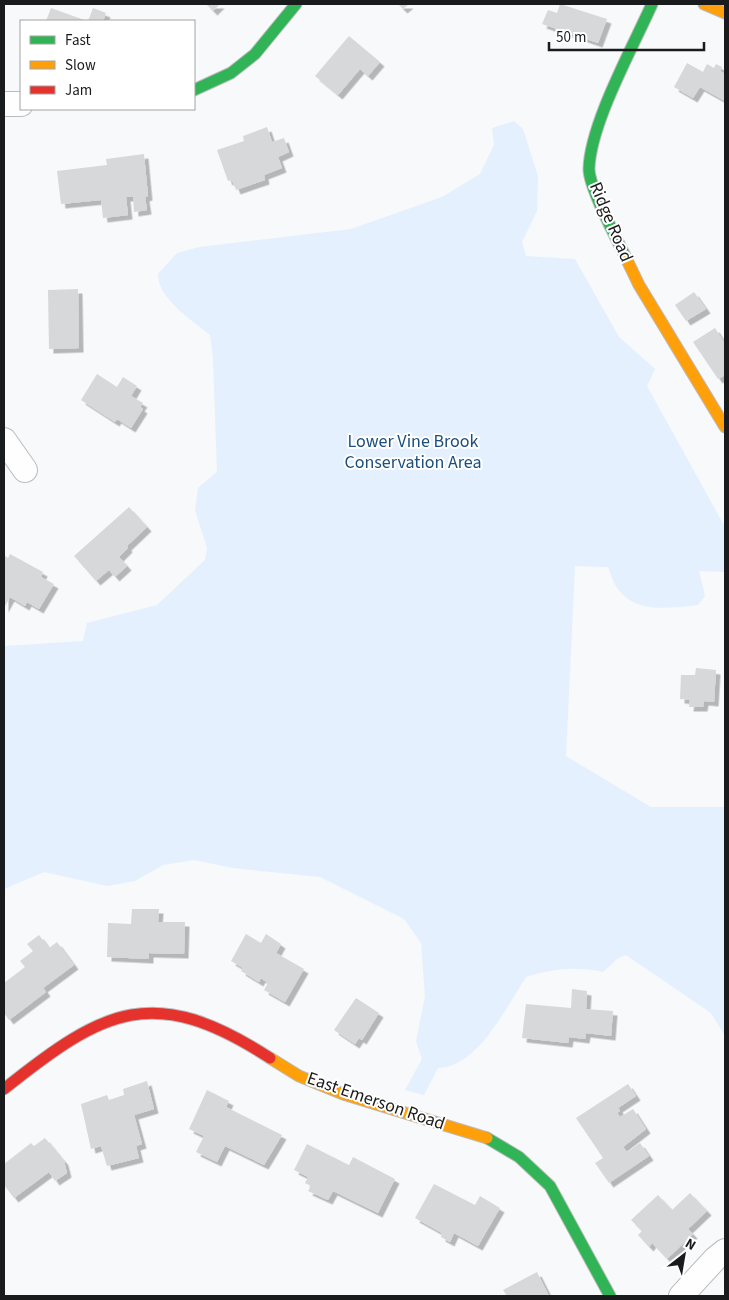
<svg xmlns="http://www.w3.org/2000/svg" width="729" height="1300" viewBox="0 0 729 1300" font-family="'Source Sans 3',sans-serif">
<defs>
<filter id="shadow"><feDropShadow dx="4.5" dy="4.5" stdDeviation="0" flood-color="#0004"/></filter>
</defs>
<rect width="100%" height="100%" fill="#f7f9fa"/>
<path fill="#e4f0fd" d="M514,121l9,8 15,47 -1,35 -15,31 4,14 49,3 44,78 36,32 -8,17 78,141v45l-26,-1 6,25 -7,9c-28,3 -62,9 -80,-16 -5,-6 -7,-15 -10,-22l-33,-1 -9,190 85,51h74v229l-14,-23 -85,-58 -9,4 -14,13c-27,-6 -51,-3 -77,5 -19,29 -49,91 -88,91l-14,27 -19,-5 17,-31 -6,-18 9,-45 -4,-53 -17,-24 -84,-42 -87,-9 -39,-8 -31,5 -28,16 -28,5 -63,-14 -40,17v-243l79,-5 4,-18 70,-18 48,-45 2,-12 -12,-38 3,-22 19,-16 -4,-114 -3,-23c-18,-15 -52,-36 -52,-61l19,-21 22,-6 152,-18 91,-32 38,-23 14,-29 -2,-17z"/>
<g fill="#d7d8d9" filter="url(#shadow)">
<path d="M206,4h14l-7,7z"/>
<path d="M398,4h11l-6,5z"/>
<path d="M560,4l47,15 -9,24 -56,-19 6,-14 9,3z"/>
<path d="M51,8l36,13h-41z"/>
<path d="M93,8l13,5 -3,8h-15z"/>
<path d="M349,36l31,26 -12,14 -8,-7 -22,26 -23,-19z"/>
<path d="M687,63l16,9 4,-8 7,4 2,-4 6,3 -2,4 5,3v27l-25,-14 -7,11 -19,-11z"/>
<path d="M267,127l5,15 12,-4 5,14 -11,5 4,11 -18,7 1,5 -29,10 -4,-10 -4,1 -11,-31 27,-9 -1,-5z"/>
<path d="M144,154l4,42 -3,1 2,13 -13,2 -1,-15h-7l2,18 -25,3 -2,-18 -40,4 -4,-33 50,-6 -1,-6z"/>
<path d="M78,289l1,59 -30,1 -1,-59z"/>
<path d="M694,292l12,17 -20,12 -11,-16z"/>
<path d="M715,328l10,16v31l-7,4 -25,-37z"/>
<path d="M97,374l20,13 6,-10 14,9 -6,10 12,7 -3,4 3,2 -12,19 -14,-9 -2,3 -34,-22z"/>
<path d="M129,507l18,20 -20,19 1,2 -9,9 8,9 -12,11 -6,-7 -13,11 -22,-25z"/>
<path d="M10,554l33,18 -2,5 13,7 -15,25 -12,-7 -2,4 -15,-9 -6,11v-53l4,3z"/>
<path d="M696,668l20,2 -2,32 -10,-1 -1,6h-14l1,-7 -10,-1 1,-24h14z"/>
<path d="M132,909h27l-1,13h27l-1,32 -35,-1v6l-42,-2 1,-34 23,1z"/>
<path d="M246,934l15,9 5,-9 15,10 -5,9 28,16 -19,33 -21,-12 4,-7 -7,-5 -2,4 -18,-11 2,-3 -12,-7z"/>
<path d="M39,935l10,13 8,-6 17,23 -31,23 3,4 -37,28 -5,-7v-30l21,-16 -5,-6 13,-10 -6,-7z"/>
<path d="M572,989l15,2 -1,18 27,2 -2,25 -25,-3 -1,6 -16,-2 -1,6 -46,-5 4,-34 45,4z"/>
<path d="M356,998l23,15 -17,27 -3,-2 -4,6 -21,-14z"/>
<path d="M147,1081l7,28 -20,6 8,29 -6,2 3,12 -32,8 -6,-20 -10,3 -10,-45 26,-9 2,5 15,-5 -1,-6z"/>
<path d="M628,1084l8,12 -18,12 2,3 -3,2 3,4 13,-8 13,20 -23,18 4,5 13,-9 9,13 -40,27 -14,-20 8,-5 -27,-40z"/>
<path d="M207,1090l22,11 -3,6 56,28 -18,30 -39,-19 -8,16 -21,-10 8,-16 -15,-7z"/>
<path d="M45,1138l19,23 3,12 -12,8 -6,-9 -35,26 -10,-13v-21l27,-21 3,3z"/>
<path d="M307,1144l42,21 4,-8 42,22 -17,34 -45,-22 -5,9 -20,-9 3,-5 -6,-3 3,-6 -14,-7z"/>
<path d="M434,1184l41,21 5,-9 20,12 -22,38 -24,-13 -4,9 -9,-5 1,-4 -27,-15z"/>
<path d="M690,1193l17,18 -19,18 5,5 -26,25 -15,-16 -3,4 -11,-12 4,-4 -11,-11 27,-25 14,15z"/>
<path d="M537,1272l12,24h-42l-4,-6z"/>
</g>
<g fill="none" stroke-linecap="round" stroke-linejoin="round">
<defs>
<g id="street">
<path d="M4,104h17"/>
<path d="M4,440l21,30"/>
<path d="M681,1296l34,-37 10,-8"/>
</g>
<g id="fast">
<path d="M194,90l37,-17 24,-19 41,-50"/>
<path d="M626,258c-9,-19 -37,-70 -37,-89 1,-45 44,-122 63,-165"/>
<path d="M487,1138l32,19 31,29 60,110"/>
</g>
<g id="slow">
<path d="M704,4l21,9"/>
<path d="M626,258l13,27 86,142"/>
<path d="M270,1058l29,18 44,18 144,44"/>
</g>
<path id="jam" d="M4,1089c101,-81 150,-106 266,-31"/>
</defs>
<use href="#street" stroke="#bbbcbe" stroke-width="26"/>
<use href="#fast" stroke="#bbbcbe" stroke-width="13"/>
<use href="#slow" stroke="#bbbcbe" stroke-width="13"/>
<use href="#jam" stroke="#bbbcbe" stroke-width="13"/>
<use href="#street" stroke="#fefefe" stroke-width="24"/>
<use href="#fast" stroke="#30b455" stroke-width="11"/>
<use href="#slow" stroke="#ff9f0a" stroke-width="11"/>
<use href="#jam" stroke="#e5322d" stroke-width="11"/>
</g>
<g text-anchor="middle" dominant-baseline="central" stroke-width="4" stroke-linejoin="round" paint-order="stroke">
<g font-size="18" fill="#1a1b1c" stroke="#fff">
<text transform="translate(611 222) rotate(67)">Ridge Road</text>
<text transform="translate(376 1101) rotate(19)">East Emerson Road</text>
</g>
<g font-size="18" fill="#1d4f7e" stroke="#fff">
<text x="413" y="441">Lower Vine Brook<tspan x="413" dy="21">Conservation Area</tspan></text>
</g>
</g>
<rect width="729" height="1300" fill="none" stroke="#1a1b1c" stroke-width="10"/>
<rect x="20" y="20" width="175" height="90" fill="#ffffff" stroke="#a3a4a4"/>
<rect x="30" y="36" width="25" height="8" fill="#30b455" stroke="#a3a4a4"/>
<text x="65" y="45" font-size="15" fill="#1a1b1c">Fast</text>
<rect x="30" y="61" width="25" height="8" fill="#ff9f0a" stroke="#a3a4a4"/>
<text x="65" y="70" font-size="15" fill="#1a1b1c">Slow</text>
<rect x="30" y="86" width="25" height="8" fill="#e5322d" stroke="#a3a4a4"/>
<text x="65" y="95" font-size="15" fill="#1a1b1c">Jam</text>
<g transform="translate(684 1255) rotate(31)" stroke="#ffffff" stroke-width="4" paint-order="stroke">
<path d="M0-4L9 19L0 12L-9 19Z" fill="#1a1b1c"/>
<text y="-8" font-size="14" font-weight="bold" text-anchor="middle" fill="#1a1b1c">N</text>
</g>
<path d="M549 42v8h155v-8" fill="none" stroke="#1a1b1c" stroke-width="2.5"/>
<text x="556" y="42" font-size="15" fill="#1a1b1c" stroke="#ffffff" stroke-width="4" paint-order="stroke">50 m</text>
</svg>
